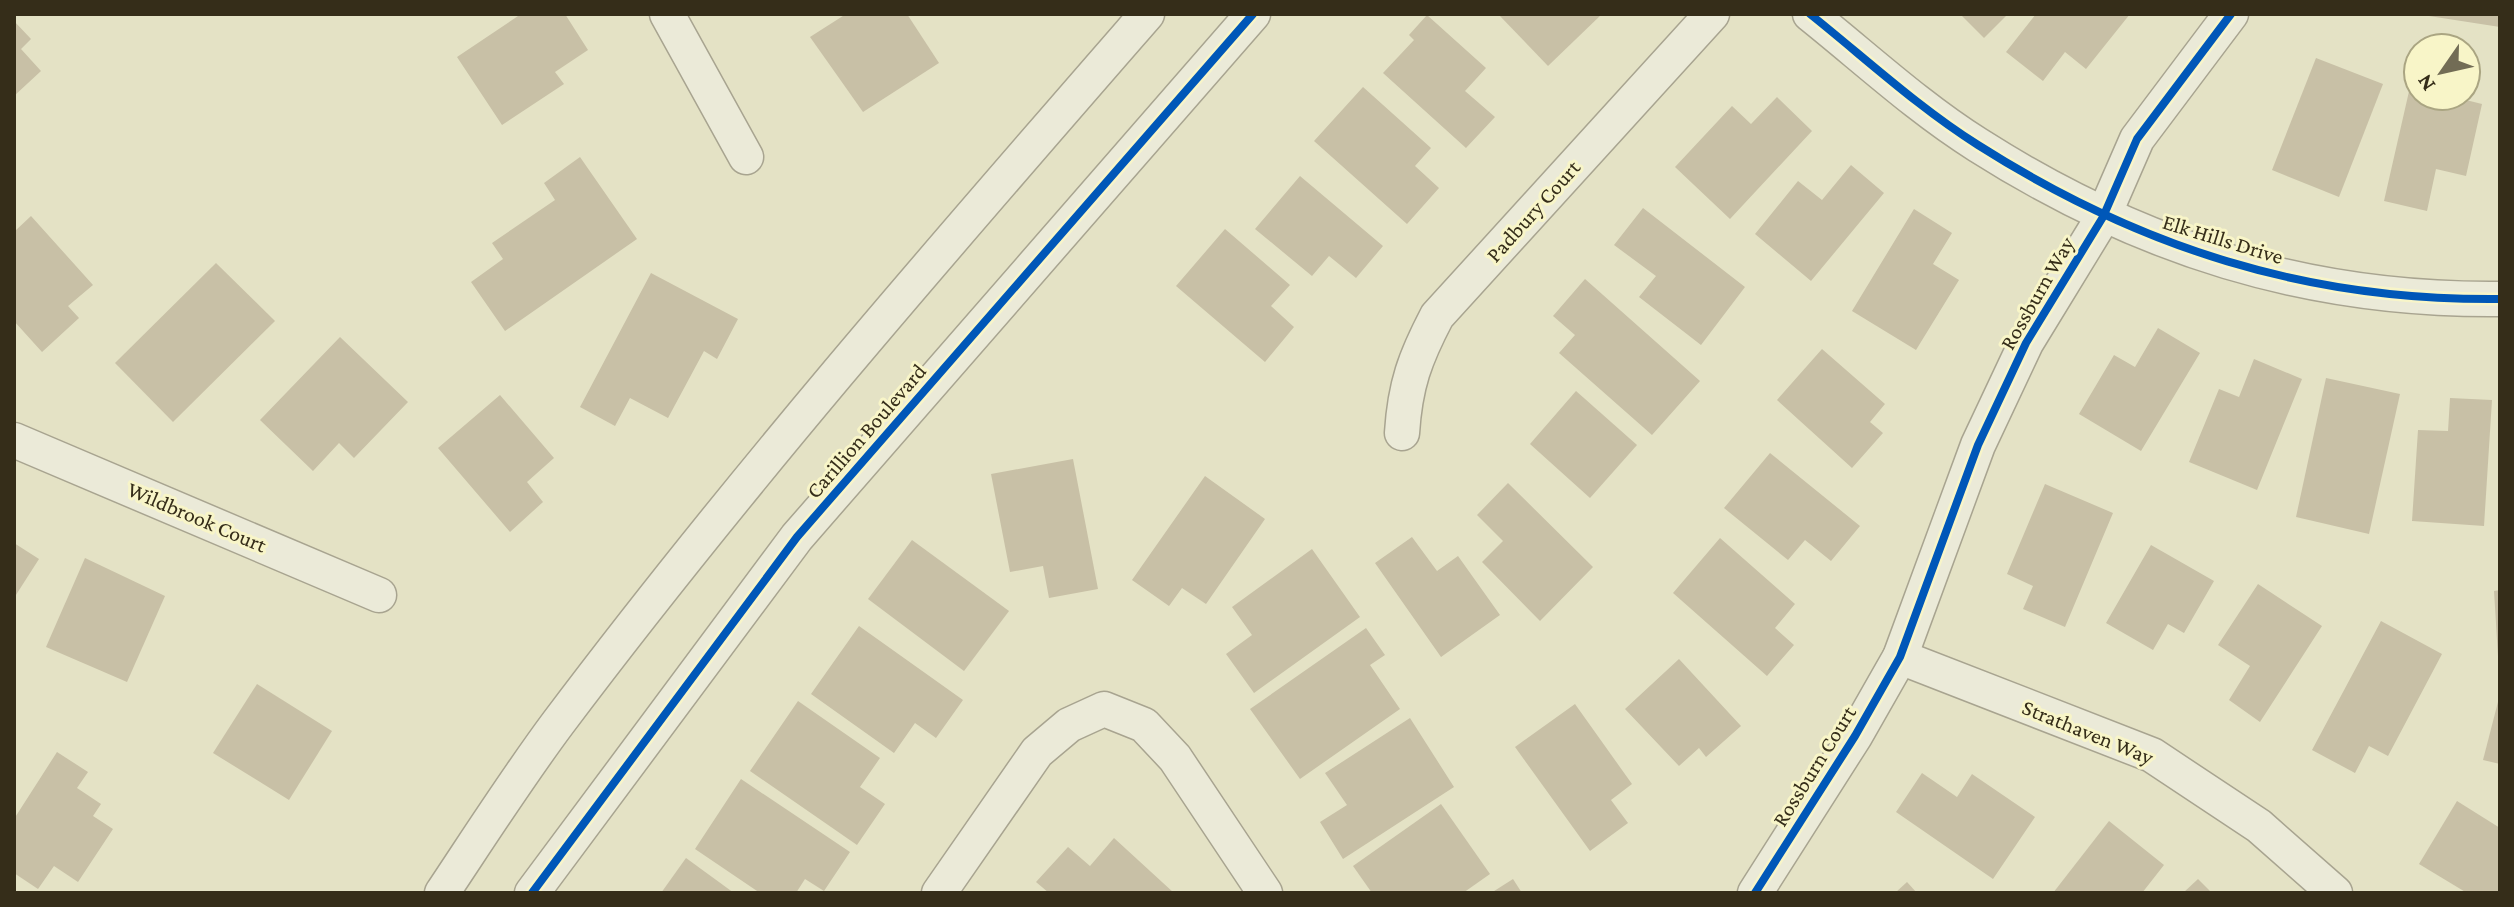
<svg xmlns="http://www.w3.org/2000/svg" width="2514" height="907" viewBox="0 0 2514 907" font-family="'Crimson Pro',serif">
<rect width="100%" height="100%" fill="#e4e2c5"/>
<g fill="#c8c0a6">
<path d="M521,14h44l23,36 -33,22 9,12 -62,41 -45,-68z"/>
<path d="M846,14h61l32,49 -76,49 -53,-75z"/>
<path d="M1498,14h104l-54,52z"/>
<path d="M1960,14h48l-24,24z"/>
<path d="M2036,14h94l-44,55 -21,-17 -22,29 -37,-29z"/>
<path d="M2429,14h71v13l-71,-11z"/>
<path d="M1427,15l59,53 -21,23 30,26 -29,31 -83,-75 31,-33 -5,-5z"/>
<path d="M14,21l17,18 -10,10 20,22 -27,25z"/>
<path d="M2316,58l67,26 -44,113 -67,-27z"/>
<path d="M1363,87l68,61 -16,18 24,22 -32,36 -93,-83z"/>
<path d="M2410,87l8,2v7h32l32,8 -16,72 -30,-7 -9,42 -43,-10z"/>
<path d="M1777,97l35,34 -82,88 -55,-52 57,-61 19,18z"/>
<path d="M580,157l57,82 -132,92 -34,-49 32,-23 -11,-16 63,-43 -11,-17z"/>
<path d="M1851,165l33,28 -73,88 -56,-47 43,-53 24,19z"/>
<path d="M1300,176l83,70 -27,32 -27,-22 -17,20 -57,-47z"/>
<path d="M1643,208l102,79 -44,58 -62,-48 17,-21 -42,-31z"/>
<path d="M1914,209l38,24 -19,31 26,16 -43,70 -64,-39z"/>
<path d="M31,216l62,69 -25,21 11,12 -37,34 -28,-31v-89z"/>
<path d="M1225,229l65,56 -19,21 23,21 -29,35 -89,-76z"/>
<path d="M216,263l59,58 -102,101 -58,-59z"/>
<path d="M651,273l87,46 -21,40 -13,-8 -36,67 -38,-20 -15,28 -35,-19z"/>
<path d="M1585,279l115,102 -48,54 -93,-82 16,-18 -22,-19z"/>
<path d="M2158,328l42,25 -59,98 -62,-37 35,-59 21,12z"/>
<path d="M340,337l68,65 -54,56 -15,-15 -26,28 -53,-51z"/>
<path d="M1822,349l63,55 -15,18 13,11 -31,35 -75,-68z"/>
<path d="M2254,359l48,20 -45,111 -68,-28 30,-73 20,8z"/>
<path d="M2326,378l74,16 -31,140 -73,-17z"/>
<path d="M1576,391l61,54 -47,53 -60,-54z"/>
<path d="M500,395l54,63 -27,24 16,20 -33,30 -72,-84z"/>
<path d="M2450,398l42,2 -8,126 -72,-5 6,-91 30,1z"/>
<path d="M1770,453l90,73 -29,35 -26,-21 -17,20 -64,-52z"/>
<path d="M1073,459l25,130 -49,9 -6,-32 -33,6 -19,-98z"/>
<path d="M1205,476l60,43 -59,85 -24,-16 -13,18 -37,-26z"/>
<path d="M1508,483l85,84 -53,54 -58,-59 21,-21 -26,-26z"/>
<path d="M2045,484l68,29 -48,114 -42,-18 10,-23 -26,-12z"/>
<path d="M1412,537l25,34 21,-15 42,59 -59,42 -66,-94z"/>
<path d="M1720,538l75,66 -20,24 19,17 -27,31 -94,-83z"/>
<path d="M912,540l97,71 -45,60 -96,-72z"/>
<path d="M14,543l25,16 -25,39z"/>
<path d="M2151,545l63,36 -30,52 -16,-9 -15,26 -47,-27z"/>
<path d="M1312,549l48,68 -106,76 -28,-39 26,-19 -20,-28z"/>
<path d="M85,558l80,38 -38,86 -81,-35z"/>
<path d="M2258,584l64,42 -62,96 -31,-22 21,-34 -32,-21z"/>
<path d="M2500,590v66h-2l-4,-65z"/>
<path d="M2381,621l61,33 -54,102 -19,-10 -14,27 -43,-23z"/>
<path d="M859,626l104,74 -27,38 -21,-15 -21,30 -83,-59z"/>
<path d="M1366,628l19,27 -15,10 30,44 -100,70 -50,-70z"/>
<path d="M1679,659l62,67 -35,31 -7,-9 -20,18 -54,-57z"/>
<path d="M257,684l75,47 -43,69 -76,-47z"/>
<path d="M2499,698h1v66l-17,-4z"/>
<path d="M798,701l82,57 -20,29 25,17 -28,41 -107,-74z"/>
<path d="M1575,704l57,80 -21,16 17,23 -38,28 -75,-104z"/>
<path d="M1410,718l44,69 -111,72 -23,-37 27,-17 -22,-32z"/>
<path d="M57,752l31,20 -11,16 24,16 -8,12 20,13 -35,53 -24,-16 -16,23 -24,-16v-54z"/>
<path d="M1922,773l35,24 15,-23 63,43 -42,62 -97,-67z"/>
<path d="M741,779l109,73 -26,39 -19,-12 -9,14h-36l-65,-44z"/>
<path d="M2457,801l43,27v65h-33l-48,-29z"/>
<path d="M1441,804l49,70 -27,19h-91l-19,-27z"/>
<path d="M2109,821l55,44 -22,28h-89z"/>
<path d="M1114,838l60,55h-125l-13,-11 32,-35 22,19z"/>
<path d="M686,858l48,35h-73z"/>
<path d="M1513,879l9,14h-31z"/>
<path d="M2198,879l14,14h-29z"/>
<path d="M1907,882l10,11h-22z"/>
</g>
<g fill="none" stroke-linecap="round" stroke-linejoin="round">
<defs>
<g id="minor">
<path d="M667,14l79,143"/>
<path d="M1810,14c55,44 109,94 168,131 162,103 329,156 522,154"/>
<path d="M1402,433c3,-48 13,-75 35,-117l275,-302"/>
<path d="M14,440l365,155"/>
<path d="M1900,657l252,98 107,71 76,67"/>
<path d="M442,893c38,-57 75,-115 116,-170 185,-246 387,-477 589,-709"/>
<path d="M532,893l265,-356 456,-523"/>
<path d="M939,893l98,-141 32,-27 35,-16 40,16 31,33 90,135"/>
<path d="M1755,893l100,-157 45,-79 78,-212 48,-102 77,-126 34,-78 94,-125"/>
</g>
</defs>
<use href="#minor" stroke="#a8a490" stroke-width="37"/>
<use href="#minor" stroke="#ebead8" stroke-width="34"/>
<defs>
<g id="cycleway">
<path d="M1810,14c55,44 109,94 168,131 162,103 329,156 522,154"/>
<path d="M532,893l265,-356 456,-523"/>
<path d="M1755,893l100,-157 45,-79 78,-212 48,-102 77,-126 34,-78 94,-125"/>
</g>
</defs>
<use href="#cycleway" stroke="#f8f5c8" stroke-width="13"/>
<use href="#cycleway" stroke="#0057b8" stroke-width="8"/>
</g>
<g text-anchor="middle" dominant-baseline="central" stroke-width="6" stroke-linejoin="round" paint-order="stroke">
<g font-size="22" fill="#352d19" stroke="#f8f5c8">
<text transform="translate(1533 211) rotate(-48)">Padbury Court</text>
<text transform="translate(2223 239) rotate(17)">Elk Hills Drive</text>
<text transform="translate(2037 293) rotate(-60)">Rossburn Way</text>
<text transform="translate(866 431) rotate(-49)">Carillion Boulevard</text>
<text transform="translate(197 517) rotate(23)">Wildbrook Court</text>
<text transform="translate(2088 732) rotate(22)">Strathaven Way</text>
<text transform="translate(1814 766) rotate(-58)">Rossburn Court</text>
</g>
</g>
<rect width="2514" height="907" fill="none" stroke="#352d19" stroke-width="32"/>
<g transform="translate(2442 72) rotate(236)"><circle r="38" fill="#f8f5c8" stroke="#aaa582" stroke-width="2"/>
<path d="M0-6L14 30L0 20L-14 30Z" fill="#726c55"/>
<text y="-12" font-size="22" font-weight="bold" text-anchor="middle" fill="#352d19">N</text>
</g>
</svg>
